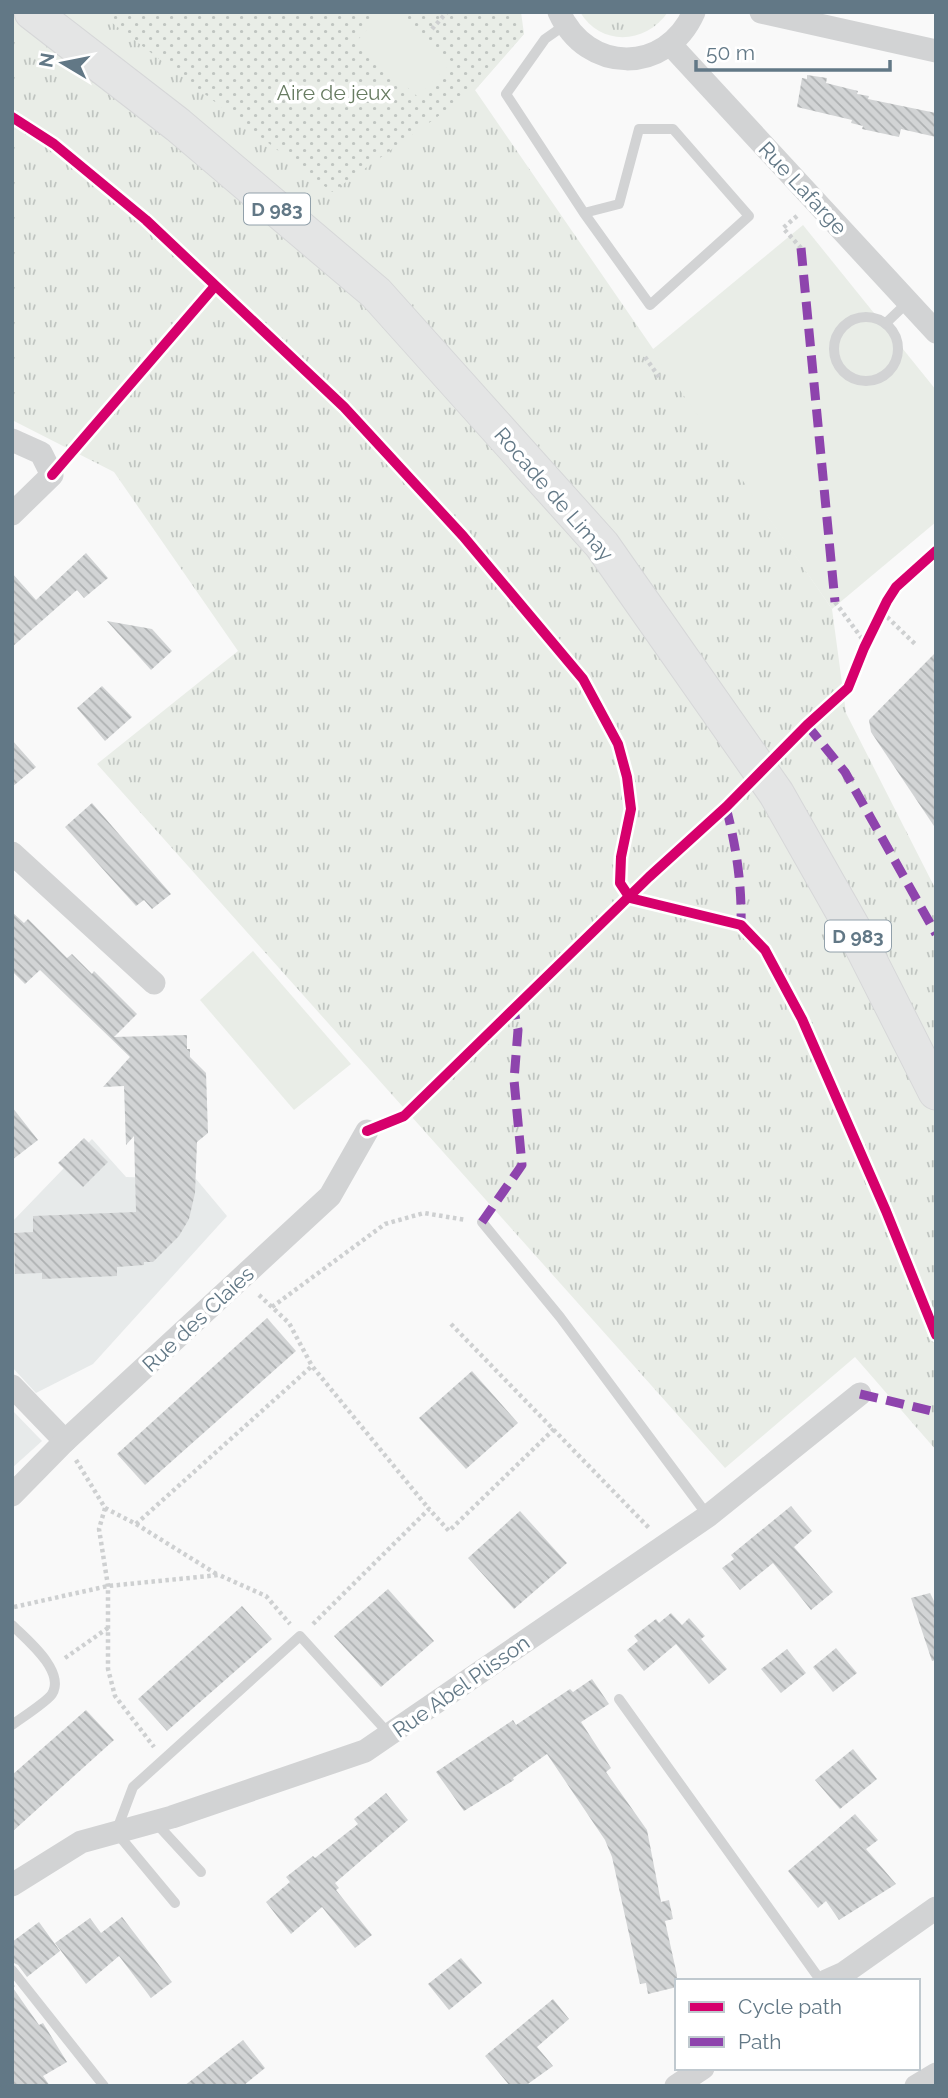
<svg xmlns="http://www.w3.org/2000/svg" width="948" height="2098" viewBox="0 0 948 2098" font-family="Raleway,sans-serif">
<defs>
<pattern id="grass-tufts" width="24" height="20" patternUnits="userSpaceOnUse" patternTransform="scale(1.75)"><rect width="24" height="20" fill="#e9ede7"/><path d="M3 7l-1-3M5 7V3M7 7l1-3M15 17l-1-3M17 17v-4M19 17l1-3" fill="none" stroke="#c0c5c1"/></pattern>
<pattern id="park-dots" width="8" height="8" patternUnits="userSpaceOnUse" patternTransform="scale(1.75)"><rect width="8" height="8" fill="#e9ede7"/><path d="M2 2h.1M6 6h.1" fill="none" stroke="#c0c5c1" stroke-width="1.8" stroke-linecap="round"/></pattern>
<pattern id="building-back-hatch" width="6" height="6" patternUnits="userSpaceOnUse" patternTransform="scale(1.75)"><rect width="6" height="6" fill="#d2d4d5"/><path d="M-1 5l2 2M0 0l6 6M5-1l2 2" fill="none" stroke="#aeb1b2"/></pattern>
</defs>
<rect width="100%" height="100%" fill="#f9f9f9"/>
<g fill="#e7eaea">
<path d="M92,1139l34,38 70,2 31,37 -134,148 -57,29 -24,-26v-145z"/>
<path d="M12,1410l30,31 -30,27z"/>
</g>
<g fill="url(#grass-tufts)">
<path d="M12,12h509l3,22 -49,56 357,519 14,104 90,177v560l-81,-93 -130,111 -628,-704 141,-113 -124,-179 -102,-52z"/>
<path d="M580,12h88c-22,32 -67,35 -88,0z"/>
</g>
<path fill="url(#park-dots)" d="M98,12h420l6,22 -49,56 -143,102z"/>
<g fill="#e9ede7">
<path d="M382,12h16l54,50 -34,35 -62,-55z"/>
<path d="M803,225l133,165v132l-104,87 -180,-259z"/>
<path d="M253,951l98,113 -57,46 -94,-110z"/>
</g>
<g fill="url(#building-back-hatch)">
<path d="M807,75l20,3 -1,5 32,8 -1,3 12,2 -1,3 68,14v24l-35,-8 -2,8 -37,-8 1,-3 -12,-3 1,-3 -55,-13 5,-29 5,1z"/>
<path d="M86,553l22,25 -24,20 -7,-8 -65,57v-74l24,27z"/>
<path d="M107,621l45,8 20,22 -21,19z"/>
<path d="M936,652v177l-65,-97 -2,-12z"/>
<path d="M102,686l30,31 -27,24 -28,-33z"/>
<path d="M12,740l24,27 -24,20z"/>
<path d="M92,803l79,91 -19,15 -8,-9 -8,6 -71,-79z"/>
<path d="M12,912l12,11 4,-4 39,39 5,-4 20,20 2,-3 43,43 -23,23 73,-2v14h3v8l16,16 2,60 -11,9 -2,51 -6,26 -10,17 -26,26h-9v3l-27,2v9l-75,3v-6l-27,1 -1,-41 19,-1v-16l103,-4 -2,-76 -8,9 -2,-59 -21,1 27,-30 -90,-87 -15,14 -13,-13z"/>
<path d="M12,1107l26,33 -26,20z"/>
<path d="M84,1138l24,24 -25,25 -25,-24z"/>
<path d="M267,1318l29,33 -151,134 -28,-31z"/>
<path d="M472,1371l46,52 -52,46 -47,-51z"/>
<path d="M791,1506l21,25 -18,16 39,45 -22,18 -38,-47 -33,27 -18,-22 12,-9 -3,-4z"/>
<path d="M520,1511l47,52 -53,46 -46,-51z"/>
<path d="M388,1589l46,52 -53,46 -47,-51z"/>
<path d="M930,1593l6,12v55l-4,1 -21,-63z"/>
<path d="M242,1606l30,33 -105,92 -29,-32z"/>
<path d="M671,1613l11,12 7,-7 16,18 -4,3 26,30 -18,15 -33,-40 -32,27 -17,-21 11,-9 -4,-5 22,-17 3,4z"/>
<path d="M836,1648l21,25 -24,19 -20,-25z"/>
<path d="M787,1649l19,24 -25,20 -20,-24z"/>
<path d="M592,1679l17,25 -28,18 30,46 -5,4 41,58 14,72 8,-2 4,19 -8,2 12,54v12l-29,7 -2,-11 -6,1 -28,-127 -7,-17 -58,-86 -34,24 1,2 -50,31 -28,-39 77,-52 3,5 54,-36 3,3z"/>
<path d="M86,1710l28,30 -102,92v-57z"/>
<path d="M853,1749l24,30 -37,30 -25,-29z"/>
<path d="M386,1793l22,27 -73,63 4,5 -3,2 36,45 -17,13 -33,-41 -31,27 -25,-32 24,-20 -4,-5 27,-21 2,2 43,-34 -4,-5z"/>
<path d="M855,1814l23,26 -12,9 30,35 -57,36 -13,-19 -8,7 -30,-37z"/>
<path d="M122,1917l50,65 -21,16 -32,-42 -33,28 -31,-41 35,-25 11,15z"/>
<path d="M39,1922l21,29 -33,26 -9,-12 -6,-3v-20z"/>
<path d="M461,1958l21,25 -33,27 -21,-26z"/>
<path d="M12,1983l3,3 -2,2 26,37 4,-2 24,39 -24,14 7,10h-38z"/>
<path d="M553,1999l16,20 -32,28 16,19 -28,20h-15l-25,-30z"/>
<path d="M243,2040l22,28 -22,18h-59z"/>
</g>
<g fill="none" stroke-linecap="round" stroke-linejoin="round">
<defs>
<path id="primary" d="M32,12l146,113 198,168 226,252 174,248 80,141 80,158"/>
</defs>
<use href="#primary" stroke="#d6d7d8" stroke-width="37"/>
<g stroke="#ced0d1" stroke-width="4.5" stroke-dasharray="3.5 3.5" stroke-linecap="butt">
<path d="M432,29l15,-17"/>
<path d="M797,216l-14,12 18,20"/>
<path d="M645,357l14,20"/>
<path d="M835,602l31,42"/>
<path d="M882,612l33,32"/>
<path d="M259,1295l30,28 23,43"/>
<path d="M272,1307l113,-83 39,-11 42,7"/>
<path d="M451,1324l199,205"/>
<path d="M76,1460l29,48 -6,21 9,57v83l7,27 39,51"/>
<path d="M105,1508l31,16 82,51"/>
<path d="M136,1524l176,-158 117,143"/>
<path d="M14,1607l94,-21 111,-11 47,21 24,28"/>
<path d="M313,1624l116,-115 20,22 105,-102"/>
<path d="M65,1658l43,-30"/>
</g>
<g stroke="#d2d3d4" stroke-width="10">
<path d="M565,25l-20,14 -39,55 78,119 66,92 99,-89 -76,-87h-34l-20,75 -35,9"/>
<circle cx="866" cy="349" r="32"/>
<path d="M886,323l22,-21"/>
<path d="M482,1222l78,95 148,199"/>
<path d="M12,1625c14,14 54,46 40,69 -4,7 -32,25 -40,31"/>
<path d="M619,1699l202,282"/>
<path d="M155,1822l46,50"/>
<path d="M175,1903l-59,-71 17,-45 167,-151 90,99"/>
<path d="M12,1970l92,116"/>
</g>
<g stroke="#d2d3d4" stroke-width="23">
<path d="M559,12c28,62 107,63 135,0"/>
<path d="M761,12l175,39"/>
<path d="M670,44l266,288"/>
<path d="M12,440l29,13 11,22 -40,39"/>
<path d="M12,853l142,130"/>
<path d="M12,1386l53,55"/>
<path d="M12,1495l53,-54 265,-245 37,-65"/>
<path d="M12,1885l69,-43 91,-25 193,-66 343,-235 152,-122"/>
<path d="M826,1981l18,-8 92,-65"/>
<path d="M676,2086l27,-18"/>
<path d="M916,2086l20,-12"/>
</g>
<use href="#primary" stroke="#e4e5e5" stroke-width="35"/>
<g stroke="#8e44ad" stroke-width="9" stroke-dasharray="18 9" stroke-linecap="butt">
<path d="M801,248l34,354"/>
<path d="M807,725l38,47 91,162"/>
<path d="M726,807c10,39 16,76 15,118"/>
<path d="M482,1222l40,-57 -8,-85 4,-50 -4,-19"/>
<path d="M860,1394l76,18"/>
</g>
<defs>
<g id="cycleway">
<path d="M12,117l42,27 92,76 198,187 119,129 120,143 35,65 9,33 4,32 -10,48 -1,26 10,15 111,27 24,25 37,69 84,192 50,124"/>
<path d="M52,475l163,-189"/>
<path d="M367,1131l37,-15 245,-239 77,-70 81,-82 41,-37 16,-40 23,-47 9,-14 40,-36"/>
</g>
</defs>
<use href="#cycleway" stroke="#fff" stroke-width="15"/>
<use href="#cycleway" stroke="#d6006c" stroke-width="10"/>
</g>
<g text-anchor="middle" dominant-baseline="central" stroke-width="7" stroke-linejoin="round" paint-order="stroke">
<g fill="#fff" stroke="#91a0aa" stroke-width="2">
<rect x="244" y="193.5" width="66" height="31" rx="5"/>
<rect x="825" y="920.5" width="66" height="31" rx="5"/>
</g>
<g font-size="19" font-weight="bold" fill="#627886">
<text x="277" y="209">D 983</text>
<text x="858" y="936">D 983</text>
</g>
<g font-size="21" fill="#687c62" stroke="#fff">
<text x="334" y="92">Aire de jeux</text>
</g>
<g font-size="21" fill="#627886" stroke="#fff">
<text transform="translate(803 188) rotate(47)">Rue Lafarge</text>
<text transform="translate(554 494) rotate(49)">Rocade de Limay</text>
<text transform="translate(198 1319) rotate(-43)">Rue des Claies</text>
<text transform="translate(461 1686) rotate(-35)">Rue Abel Plisson</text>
</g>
</g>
<rect width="948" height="2098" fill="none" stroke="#627886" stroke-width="28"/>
<rect x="675" y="1979" width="245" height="91" fill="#ffffff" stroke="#c0c9cf" stroke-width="2"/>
<rect x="689" y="2002" width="35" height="10" fill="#d6006c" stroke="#c0c9cf" stroke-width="2"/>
<text x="738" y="2014" font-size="21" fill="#627886">Cycle path</text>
<rect x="689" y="2037" width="35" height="10" fill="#8e44ad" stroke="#c0c9cf" stroke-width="2"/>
<text x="738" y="2049" font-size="21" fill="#627886">Path</text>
<g transform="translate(63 63) rotate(280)" stroke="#ffffff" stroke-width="5" paint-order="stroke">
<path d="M0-5L12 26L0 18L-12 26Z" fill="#627886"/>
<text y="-10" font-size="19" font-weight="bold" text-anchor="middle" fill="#627886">N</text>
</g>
<path d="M696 60v10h194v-10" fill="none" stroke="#627886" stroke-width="3.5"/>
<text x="706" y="60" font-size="21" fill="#627886" stroke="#ffffff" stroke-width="5" paint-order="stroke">50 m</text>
</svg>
